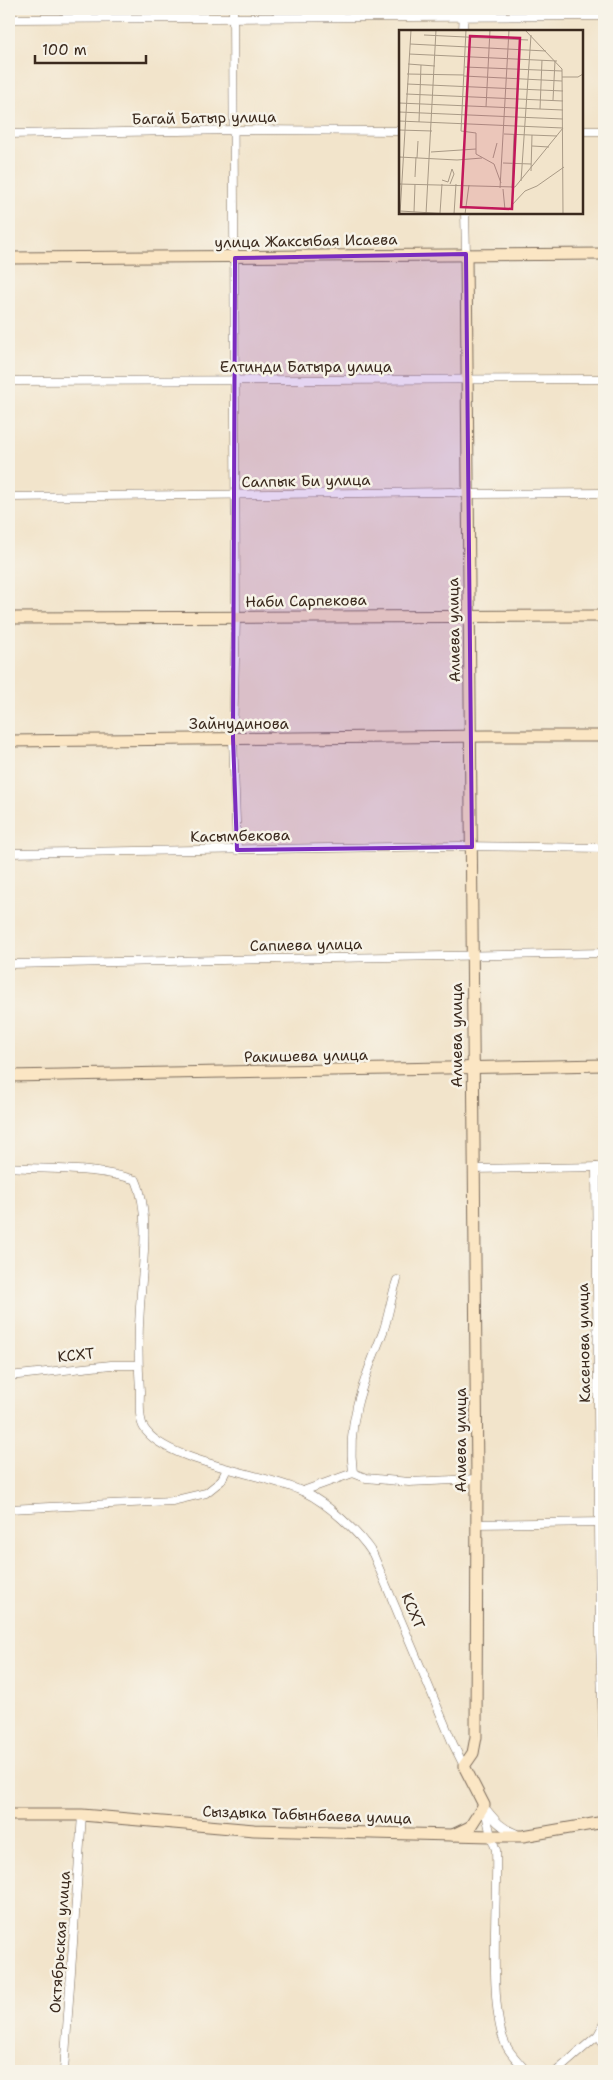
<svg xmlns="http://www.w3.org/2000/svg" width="613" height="2080" viewBox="0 0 613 2080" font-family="'Shantell Sans',sans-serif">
<rect width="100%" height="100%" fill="#f7f3e8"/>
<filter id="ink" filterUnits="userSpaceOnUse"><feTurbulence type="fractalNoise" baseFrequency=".02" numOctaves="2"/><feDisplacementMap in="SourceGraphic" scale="10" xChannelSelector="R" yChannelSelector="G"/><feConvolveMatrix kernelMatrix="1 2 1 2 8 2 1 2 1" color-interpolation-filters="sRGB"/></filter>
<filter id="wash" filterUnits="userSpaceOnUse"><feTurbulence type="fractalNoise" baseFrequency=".0096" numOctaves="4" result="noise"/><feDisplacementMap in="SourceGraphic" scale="20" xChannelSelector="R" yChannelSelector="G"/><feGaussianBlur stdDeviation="1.12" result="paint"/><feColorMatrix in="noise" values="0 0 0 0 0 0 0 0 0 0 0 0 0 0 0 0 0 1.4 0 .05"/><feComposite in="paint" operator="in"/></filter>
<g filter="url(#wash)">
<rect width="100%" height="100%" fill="#f2e4cb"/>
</g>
<g filter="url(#ink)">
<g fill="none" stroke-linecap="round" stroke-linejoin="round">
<defs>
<g id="street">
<path d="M233,9l3,608 -3,121 4,112"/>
<path d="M9,19l595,-3"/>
<path d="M463,31l1,-22"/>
<path d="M582,131h22"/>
<path d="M9,134l225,-4 166,1"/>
<path d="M465,212l1,42"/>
<path d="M9,381l595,-2"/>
<path d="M9,497l443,-5 22,2 130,-1"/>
<path d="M9,853l450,-7 145,2"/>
<path d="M9,964l595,-11"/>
<path d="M9,1167c42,3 87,0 127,13 15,35 6,90 4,127 -2,28 -2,56 0,84 0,11 -2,27 4,37 22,35 122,45 160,64 23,11 55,40 69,62l80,190 11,22"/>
<path d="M596,1167l4,472 4,121"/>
<path d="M474,1169l130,-2"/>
<path d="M9,1376l102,-11h27"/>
<path d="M353,1473c-7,-53 11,-93 30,-141 6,-17 8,-35 14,-52"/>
<path d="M303,1491l50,-18 13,5 43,4 68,-3"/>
<path d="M9,1509l163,-8 34,-8 15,-12 6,-12"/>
<path d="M476,1524l128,-2"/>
<path d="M484,1805l7,31 5,14c2,45 -9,163 11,197 5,9 13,16 19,24"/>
<path d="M486,1809c9,11 15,19 29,24"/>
<path d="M598,2035l6,9"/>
<path d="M64,2071l18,-256"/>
<path d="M557,2071l41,-36 6,-11"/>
</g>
<g id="secondary">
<path d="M9,258l595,-4"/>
<path d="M9,618l595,-2"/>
<path d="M9,741l478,-5h117"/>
<path d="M9,1076l595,-11"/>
<path d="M9,1815h73l172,15 237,6h32l81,-14"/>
<path d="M453,1835l17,-8 14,-22 -20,-39 9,-13 3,-16 1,-258 -11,-1225"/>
</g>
</defs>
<use href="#street" stroke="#7b6b5b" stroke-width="9"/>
<use href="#secondary" stroke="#7b6b5b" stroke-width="13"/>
<use href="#street" stroke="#fff" stroke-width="8"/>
<use href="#secondary" stroke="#fbe6c4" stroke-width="11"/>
</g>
</g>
<path fill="#7b2cbf" fill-opacity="0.2" stroke="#7b2cbf" stroke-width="4" stroke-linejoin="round" d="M466,254l6,593 -235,3 -4,-112 2,-480z"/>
<g text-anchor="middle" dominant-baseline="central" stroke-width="5" stroke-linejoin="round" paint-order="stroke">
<g font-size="15" fill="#3b2a1e" stroke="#f7f3e8">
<text transform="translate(204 118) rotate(-1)">Багай Батыр улица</text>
<text transform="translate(306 241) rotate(-1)">улица Жаксыбая Исаева</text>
<text x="306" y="367">Елтинди Батыра улица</text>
<text transform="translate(306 481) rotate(-1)">Салпык Би улица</text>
<text transform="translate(306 601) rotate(-1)">Наби Сарпекова</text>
<text transform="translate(454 630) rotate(-91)">Алиева улица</text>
<text x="239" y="724">Зайнудинова</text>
<text transform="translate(240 836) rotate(-1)">Касымбекова</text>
<text transform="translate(306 945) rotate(-1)">Сапиева улица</text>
<text transform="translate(457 1035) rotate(-90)">Алиева улица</text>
<text transform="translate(306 1056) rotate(-1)">Ракишева улица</text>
<text transform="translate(584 1343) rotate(-91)">Касенова улица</text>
<text transform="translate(76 1355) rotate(-6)">КСХТ</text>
<text transform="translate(461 1440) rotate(-90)">Алиева улица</text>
<text transform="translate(413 1611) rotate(67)">КСХТ</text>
<text transform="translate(307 1815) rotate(2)">Сыздыка Табынбаева улица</text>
<text transform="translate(60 1942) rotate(-86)">Октябрьская улица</text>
</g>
</g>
<g transform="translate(399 30)">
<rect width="184" height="184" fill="#f2e4cb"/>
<path fill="none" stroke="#a99a86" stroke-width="1" d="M67,0l-5,101 15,2v21l18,10 7,19M126,0l37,39 1,145M25,5l104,5M11,14l136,7M10,24l148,7M9,34l27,2M66,37l97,4M8,44l57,1M65,46l98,5M163,47h16l5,-3M8,54l156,7M7,64l157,7M154,70l2,-39M0,73l164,7M87,77l4,-77M141,79l2,-49M0,82l164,7M0,91l164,7M20,92l2,-57M0,100l33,1M105,104l53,2M133,116l17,1M32,122l45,-3M0,127l58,3 25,-2M18,128l1,-17M94,128l4,-15M104,133l28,1M132,141l1,-36M16,147l1,-20M43,150l6,2 4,-13 2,5 -4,10M122,151l10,-146M0,154l116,3 48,-59M101,158l9,-158M113,158l2,-54M104,159l2,21M112,176l14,-15 12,-5 27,-19M1,181l50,3M15,182l1,-28M41,183l2,-29M1,184l11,-184M27,184l10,-184M55,184l2,-30M66,184l4,-29"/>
<path fill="#c2185b" fill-opacity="0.15" stroke="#c2185b" stroke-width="2.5" d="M71,6l50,2 -8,171 -51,-2z"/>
<rect width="184" height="184" fill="none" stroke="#3b2a1e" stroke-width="2.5"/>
</g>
<rect width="613" height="2080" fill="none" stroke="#f7f3e8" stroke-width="30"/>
<path d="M35 55v8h111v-8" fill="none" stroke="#3b2a1e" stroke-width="2.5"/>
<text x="42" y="55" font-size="15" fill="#3b2a1e" stroke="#f7f3e8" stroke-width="4" paint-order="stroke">100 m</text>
</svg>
